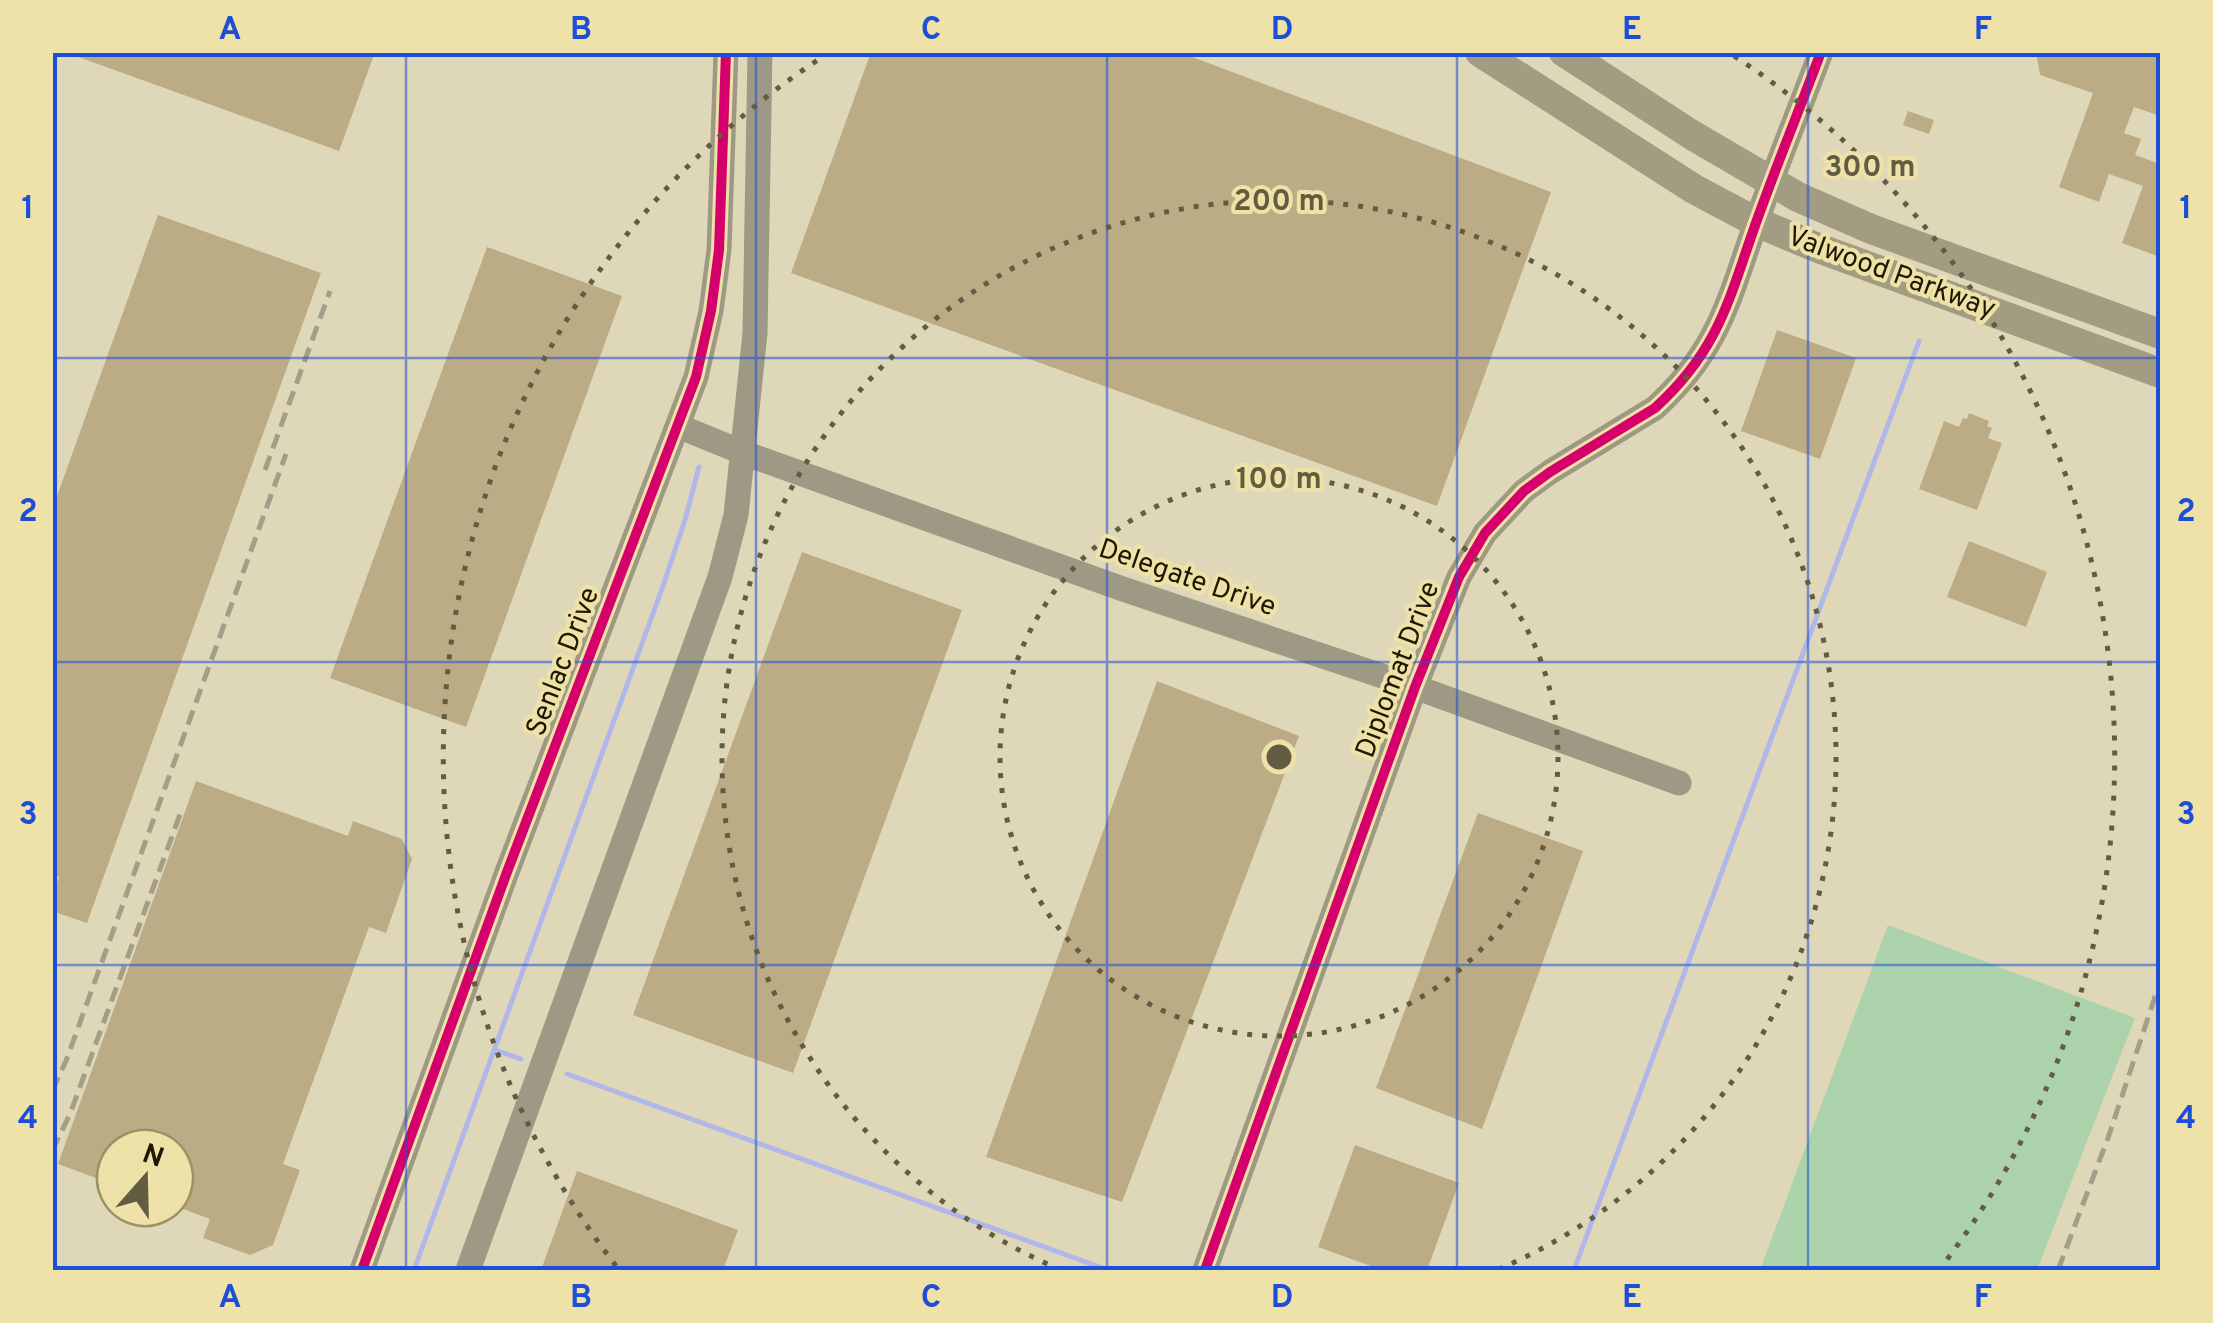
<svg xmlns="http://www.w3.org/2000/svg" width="2213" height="1323" viewBox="0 0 2213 1323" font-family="Overpass,sans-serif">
<rect width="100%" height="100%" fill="#dfd8b8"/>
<path fill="#acd2ab" d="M1888,925l247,93 -98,252h-277z"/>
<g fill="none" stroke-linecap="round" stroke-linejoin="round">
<g stroke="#b1b8e8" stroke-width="5">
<path d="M495,1050l26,9"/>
<path d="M567,1074l541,196"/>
<path d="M414,1270l249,-684 22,-66 14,-53"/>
<path d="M1574,1270l345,-929"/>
</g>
</g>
<g fill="#bcac85">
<path d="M70,52h305l-36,99 -269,-97z"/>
<path d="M871,52h308l372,140 -114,314 -646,-233z"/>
<path d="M2036,52h124v64l-26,-9 -10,26 17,6 -6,16 25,9v93l-38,-14 21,-57 -34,-12 -10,28 -40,-15 34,-94 -53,-18z"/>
<path d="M1908,111l26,9 -5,14 -26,-9z"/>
<path d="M158,215l163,58 -234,650 -35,-12v-16l7,-18 -7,-3v-364z"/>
<path d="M487,247l135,49 -156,431 -136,-49z"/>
<path d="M1777,330l79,28 -36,101 -79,-28z"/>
<path d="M1969,413l20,8 -2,5 5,2 -4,10 14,5 -25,67 -58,-21 25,-68 15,6 4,-9 4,1z"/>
<path d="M1969,541l78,31 -21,55 -79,-30z"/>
<path d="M802,552l160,58 -169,463 -160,-58z"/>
<path d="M1157,681l142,55 -177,466 -136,-45z"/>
<path d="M196,781l152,55 5,-15 49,18 10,20 -26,74 -17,-6 -86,237 17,6 -27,75 -23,10 -47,-17 7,-19 -35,-13v-58h-60v37l-57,-21z"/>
<path d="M1478,813l105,38 -101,278 -106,-41z"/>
<path d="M1355,1145l104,38 -32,87h-45l-64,-23z"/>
<path d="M577,1171l161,59 -15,40h-182z"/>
</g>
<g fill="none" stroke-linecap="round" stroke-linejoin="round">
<g stroke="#9e9984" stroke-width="25">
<path d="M678,426l66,27 376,135 295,99 264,96"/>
<path d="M362,1270l145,-398 189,-495 15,-66 8,-61 7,-198"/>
<path d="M468,1270l252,-693 16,-62 19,-182 5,-281"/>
<path d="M1205,1270l210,-583 44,-110 26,-44 39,-42 26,-19 105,-64c65,-59 74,-110 102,-188 20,-56 43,-112 64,-168"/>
</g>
<g stroke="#a19c82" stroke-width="30">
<path d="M1480,52l214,137 62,33 62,26 342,125"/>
<path d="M1564,52l128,83 106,62 73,32 289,105"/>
</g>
<g stroke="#a49e88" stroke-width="5" stroke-dasharray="15 8" stroke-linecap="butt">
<path d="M265,470l65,-179"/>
<path d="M52,1091l14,-30 220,-607"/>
<path d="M52,1151l18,-37 112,-305"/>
<path d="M2058,1270l50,-132 52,-156"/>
</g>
<defs>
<g id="cycleway">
<path d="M362,1270l145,-398 189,-495 15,-66 8,-61 7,-198"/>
<path d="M1205,1270l210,-583 44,-110 26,-44 39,-42 26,-19 105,-64c65,-59 74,-110 102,-188 20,-56 43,-112 64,-168"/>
</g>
</defs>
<use href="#cycleway" stroke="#efe2a8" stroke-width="16"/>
<use href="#cycleway" stroke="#d6006c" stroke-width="10"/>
</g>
<path fill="none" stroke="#1d4ed8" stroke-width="2.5" stroke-opacity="0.55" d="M406,52v1218M756,52v1218M1107,52v1218M1457,52v1218M1808,52v1218M52,358h2108M52,662h2108M52,965h2108"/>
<g fill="none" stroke="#625c43" stroke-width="5" stroke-dasharray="5 10">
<circle cx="1279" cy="757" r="279"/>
<path d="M1061 1270A557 557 0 1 1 1497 1270"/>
<path d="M616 1266A836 836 0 0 1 824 56M1734 56A836 836 0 0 1 1942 1266"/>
</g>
<g text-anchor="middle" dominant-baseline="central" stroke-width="8" stroke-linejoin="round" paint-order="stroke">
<g font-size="28" fill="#1e1904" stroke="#efe2a8">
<text transform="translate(1891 274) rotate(20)">Valwood Parkway</text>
<text transform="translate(1187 579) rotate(19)">Delegate Drive</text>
<text transform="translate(564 662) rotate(-69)">Senlac Drive</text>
<text transform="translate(1399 670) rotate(-69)">Diplomat Drive</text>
</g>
</g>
<circle cx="1279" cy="757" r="15" fill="#625c43" stroke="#efe2a8" stroke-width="5"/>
<g font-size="30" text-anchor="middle" font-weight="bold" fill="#625c43" stroke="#efe2a8" stroke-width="8" stroke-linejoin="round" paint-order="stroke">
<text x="1870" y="176">300 m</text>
<text x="1279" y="210">200 m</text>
<text x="1279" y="488">100 m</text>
</g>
<rect width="2213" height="1323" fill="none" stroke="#efe2a8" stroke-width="110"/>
<g transform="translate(145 1178) rotate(20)"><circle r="48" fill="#efe2a8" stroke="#9b9266" stroke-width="2.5"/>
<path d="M0-8L18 38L0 25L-18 38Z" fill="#625c43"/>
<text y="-15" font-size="28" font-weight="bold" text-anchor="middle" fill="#1e1904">N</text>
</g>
<rect x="55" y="55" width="2103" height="1213" fill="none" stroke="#1d4ed8" stroke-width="4"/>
<g font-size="32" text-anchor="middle" font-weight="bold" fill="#1d4ed8">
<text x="230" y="39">A</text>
<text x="581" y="39">B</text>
<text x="931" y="39">C</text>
<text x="1282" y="39">D</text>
<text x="1632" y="39">E</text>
<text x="1983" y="39">F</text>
<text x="28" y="218">1</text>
<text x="2186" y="218">1</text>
<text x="28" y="521">2</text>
<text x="2186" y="521">2</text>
<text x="28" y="824">3</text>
<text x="2186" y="824">3</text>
<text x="28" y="1128">4</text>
<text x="2186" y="1128">4</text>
<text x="230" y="1307">A</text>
<text x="581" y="1307">B</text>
<text x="931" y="1307">C</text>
<text x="1282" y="1307">D</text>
<text x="1632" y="1307">E</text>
<text x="1983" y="1307">F</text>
</g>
</svg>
